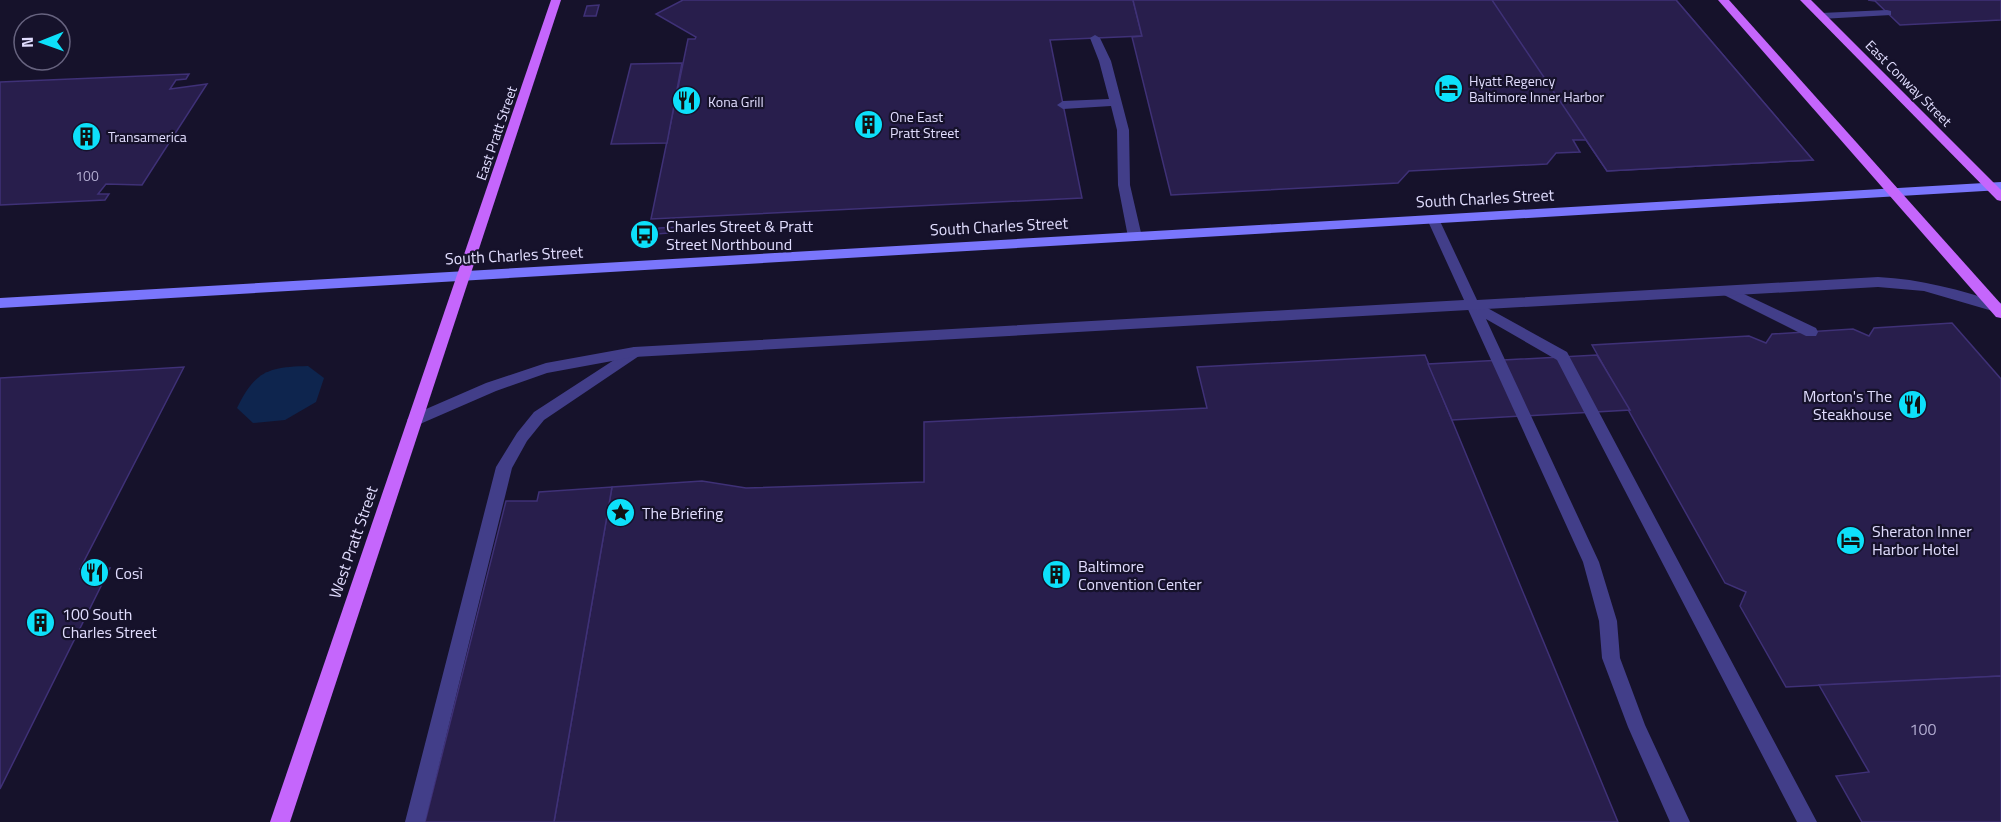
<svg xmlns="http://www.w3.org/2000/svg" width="2001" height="822" viewBox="0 0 2001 822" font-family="'Titillium Web',sans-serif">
<rect width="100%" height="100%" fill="#16122b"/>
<path fill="#0e254e" d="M308,366l16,12 -8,24 -31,18 -32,3 -16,-15c18,-37 31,-41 71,-42z"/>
<g fill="#281e4c" stroke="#3f3177" stroke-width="1.5">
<path d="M683,0h450l9,36 -92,4 32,158 -431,21 37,-180h7l1,-2 -40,-23z"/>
<path d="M1133,0h543l137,160 -206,11 -21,-31h-13l7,12 -24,1 -9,11 -138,7 -11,12 -227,12 -39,-158 10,-1z"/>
<path d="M1492,0h184l137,160 -206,11z"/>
<path d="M1868,0h133v20l-101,5 -25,-24z"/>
<path d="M599,5l-3,11h-12l3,-10z"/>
<path d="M682,63l-15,80 -56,1 20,-80z"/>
<path d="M189,74l-3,5 -10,1 -6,9 37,-5 -65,101 -36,-1 -8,10h11l-4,6 -105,5v-123z"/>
<path d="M682,227l-1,5 -24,2 2,-6z"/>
<path d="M1952,323l49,56v297l-215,11 -46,-81 6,-14 -21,-9 -133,-238 157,-9 17,7 6,-9 81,-5 16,7 5,-8z"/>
<path d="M1425,355l193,467h-1064l58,-335 90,-6 44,7 178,-6v-60l283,-14 -10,-41z"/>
<path d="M1597,355l33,55 -178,10 -24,-56z"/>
<path d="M184,367l-104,202 30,-1 -110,221v-411z"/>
<path d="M612,487l-58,335h-129l81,-321h31l2,-9z"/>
<path d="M2001,676v146h-139l-26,-46 33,-4 -50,-87z"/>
</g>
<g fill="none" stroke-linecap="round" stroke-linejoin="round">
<g fill="#423e89" fill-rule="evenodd">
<path d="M1887,10l4,1v4l-70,4 -5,-3 5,-3z"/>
<path d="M1095,35l5,3 11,23 18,69 1,55 12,52 -7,4 -7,-4 -10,-52 -1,-55 -6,-24 -48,3 -6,-4 6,-4 46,-2 -10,-38 -9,-23z"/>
<path d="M1727,286l89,42 2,4 -2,4h-10l-84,-42 -2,-3 2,-3z"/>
<path d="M1473,300l94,52 250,470h-20l-240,-462 -71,-41 113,243 18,59 3,37 25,67 45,97h-20l-42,-95 -26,-69 -3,-37 -16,-59 -117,-257z"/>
<path d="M634,347l5,1 2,4 -2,4 -95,64 -17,21 -15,27 -87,354h-20l91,-355 21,-34 17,-21z"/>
</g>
<path fill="#423e89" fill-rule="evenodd" d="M1433,215l6,4 38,81 401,-23c43,2 82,13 123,26v7l-5,2 -72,-21 -46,-4 -1244,70 -87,16 -51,18 -76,33h-10l-3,-4 3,-4 76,-33 60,-20 88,-16 830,-47 -37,-81z"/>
<path fill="#7a76fc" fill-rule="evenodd" d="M2001,182v8l-2001,118v-10z"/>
<g fill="#c566fc" fill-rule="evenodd">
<path d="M551,0h10l-271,822h-20z"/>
<path d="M1718,0h11l272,304v14l-5,-1z"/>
<path d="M1800,0h11l190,190v11l-4,-1z"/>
</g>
</g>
<defs>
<symbol id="hotel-disc" viewBox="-11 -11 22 22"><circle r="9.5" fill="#0de0fa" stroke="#16122b"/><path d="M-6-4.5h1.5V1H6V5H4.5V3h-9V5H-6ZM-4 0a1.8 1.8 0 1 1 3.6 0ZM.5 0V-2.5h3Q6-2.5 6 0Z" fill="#111"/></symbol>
<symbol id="restaurant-disc" viewBox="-11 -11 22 22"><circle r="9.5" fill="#0de0fa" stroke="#16122b"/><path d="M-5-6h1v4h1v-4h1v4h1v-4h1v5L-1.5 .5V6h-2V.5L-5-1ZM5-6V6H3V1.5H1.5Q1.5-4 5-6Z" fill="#111"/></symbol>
<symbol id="building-disc" viewBox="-11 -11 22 22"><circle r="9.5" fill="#0de0fa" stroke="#16122b"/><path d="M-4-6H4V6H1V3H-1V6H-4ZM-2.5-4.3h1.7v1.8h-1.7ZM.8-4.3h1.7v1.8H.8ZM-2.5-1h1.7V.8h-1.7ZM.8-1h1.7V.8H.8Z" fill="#111"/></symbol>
<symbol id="bus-disc" viewBox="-11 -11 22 22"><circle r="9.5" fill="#0de0fa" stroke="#16122b"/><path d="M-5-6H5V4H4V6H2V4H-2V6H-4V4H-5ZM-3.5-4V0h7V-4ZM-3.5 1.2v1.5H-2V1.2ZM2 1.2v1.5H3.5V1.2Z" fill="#111"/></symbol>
<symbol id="sight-disc" viewBox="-11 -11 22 22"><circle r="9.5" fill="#0de0fa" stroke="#16122b"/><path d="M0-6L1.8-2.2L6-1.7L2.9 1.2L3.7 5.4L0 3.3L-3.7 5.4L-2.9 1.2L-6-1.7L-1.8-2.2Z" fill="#111"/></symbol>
</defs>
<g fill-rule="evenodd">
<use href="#hotel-disc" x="1432" y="72" width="33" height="33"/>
<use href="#restaurant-disc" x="670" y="84" width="33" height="33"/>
<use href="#building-disc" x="852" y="108" width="33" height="33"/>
<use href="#building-disc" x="70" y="120" width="33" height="33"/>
<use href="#bus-disc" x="628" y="218" width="33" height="33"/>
<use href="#restaurant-disc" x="1896" y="388" width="33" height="33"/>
<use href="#sight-disc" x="604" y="496" width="33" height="33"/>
<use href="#hotel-disc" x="1834" y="524" width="33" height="33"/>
<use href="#restaurant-disc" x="78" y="556" width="33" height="33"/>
<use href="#building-disc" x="1040" y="558" width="33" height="33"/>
<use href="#building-disc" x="24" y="606" width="33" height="33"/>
</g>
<g text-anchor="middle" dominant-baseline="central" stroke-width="4.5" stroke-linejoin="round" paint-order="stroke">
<g font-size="14" fill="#e1ddfe" stroke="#16122b" text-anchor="start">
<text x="1469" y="80">Hyatt Regency<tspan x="1469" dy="16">Baltimore Inner Harbor</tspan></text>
<text x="708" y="101">Kona Grill</text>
<text x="890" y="116">One East<tspan x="890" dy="16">Pratt Street</tspan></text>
<text x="108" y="136">Transamerica</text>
</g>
<g font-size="14" fill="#e1ddfe" stroke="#16122b">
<text transform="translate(1909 83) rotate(45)">East Conway Street</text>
<text transform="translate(496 133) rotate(-71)">East Pratt Street</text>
</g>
<g font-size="14" fill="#b3add2">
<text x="87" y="175">100</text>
</g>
<g font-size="16" fill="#e1ddfe" stroke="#16122b">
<text transform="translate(1485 198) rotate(-3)">South Charles Street</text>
<text transform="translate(999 226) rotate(-3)">South Charles Street</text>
<text transform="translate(514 255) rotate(-3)">South Charles Street</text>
<text transform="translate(353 542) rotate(-71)">West Pratt Street</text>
</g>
<g font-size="16" fill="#e1ddfe" stroke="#16122b" text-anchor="start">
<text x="666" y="226">Charles Street &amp; Pratt<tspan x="666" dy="18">Street Northbound</tspan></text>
<text x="1892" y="396" text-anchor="end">Morton's The<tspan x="1892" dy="18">Steakhouse</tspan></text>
<text x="642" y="513">The Briefing</text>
<text x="1872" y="531">Sheraton Inner<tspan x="1872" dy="18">Harbor Hotel</tspan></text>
<text x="1078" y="566">Baltimore<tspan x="1078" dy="18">Convention Center</tspan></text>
<text x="115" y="573">Così</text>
<text x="62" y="614">100 South<tspan x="62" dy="18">Charles Street</tspan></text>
</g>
<g font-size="16" fill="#b3add2">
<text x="1923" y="729">100</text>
</g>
</g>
<g transform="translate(42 42) rotate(269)"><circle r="28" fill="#16122b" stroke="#67637f" stroke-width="1.5"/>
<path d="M0-4.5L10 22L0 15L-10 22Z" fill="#0de0fa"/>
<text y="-9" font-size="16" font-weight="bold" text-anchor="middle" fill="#e1ddfe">N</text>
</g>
</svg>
